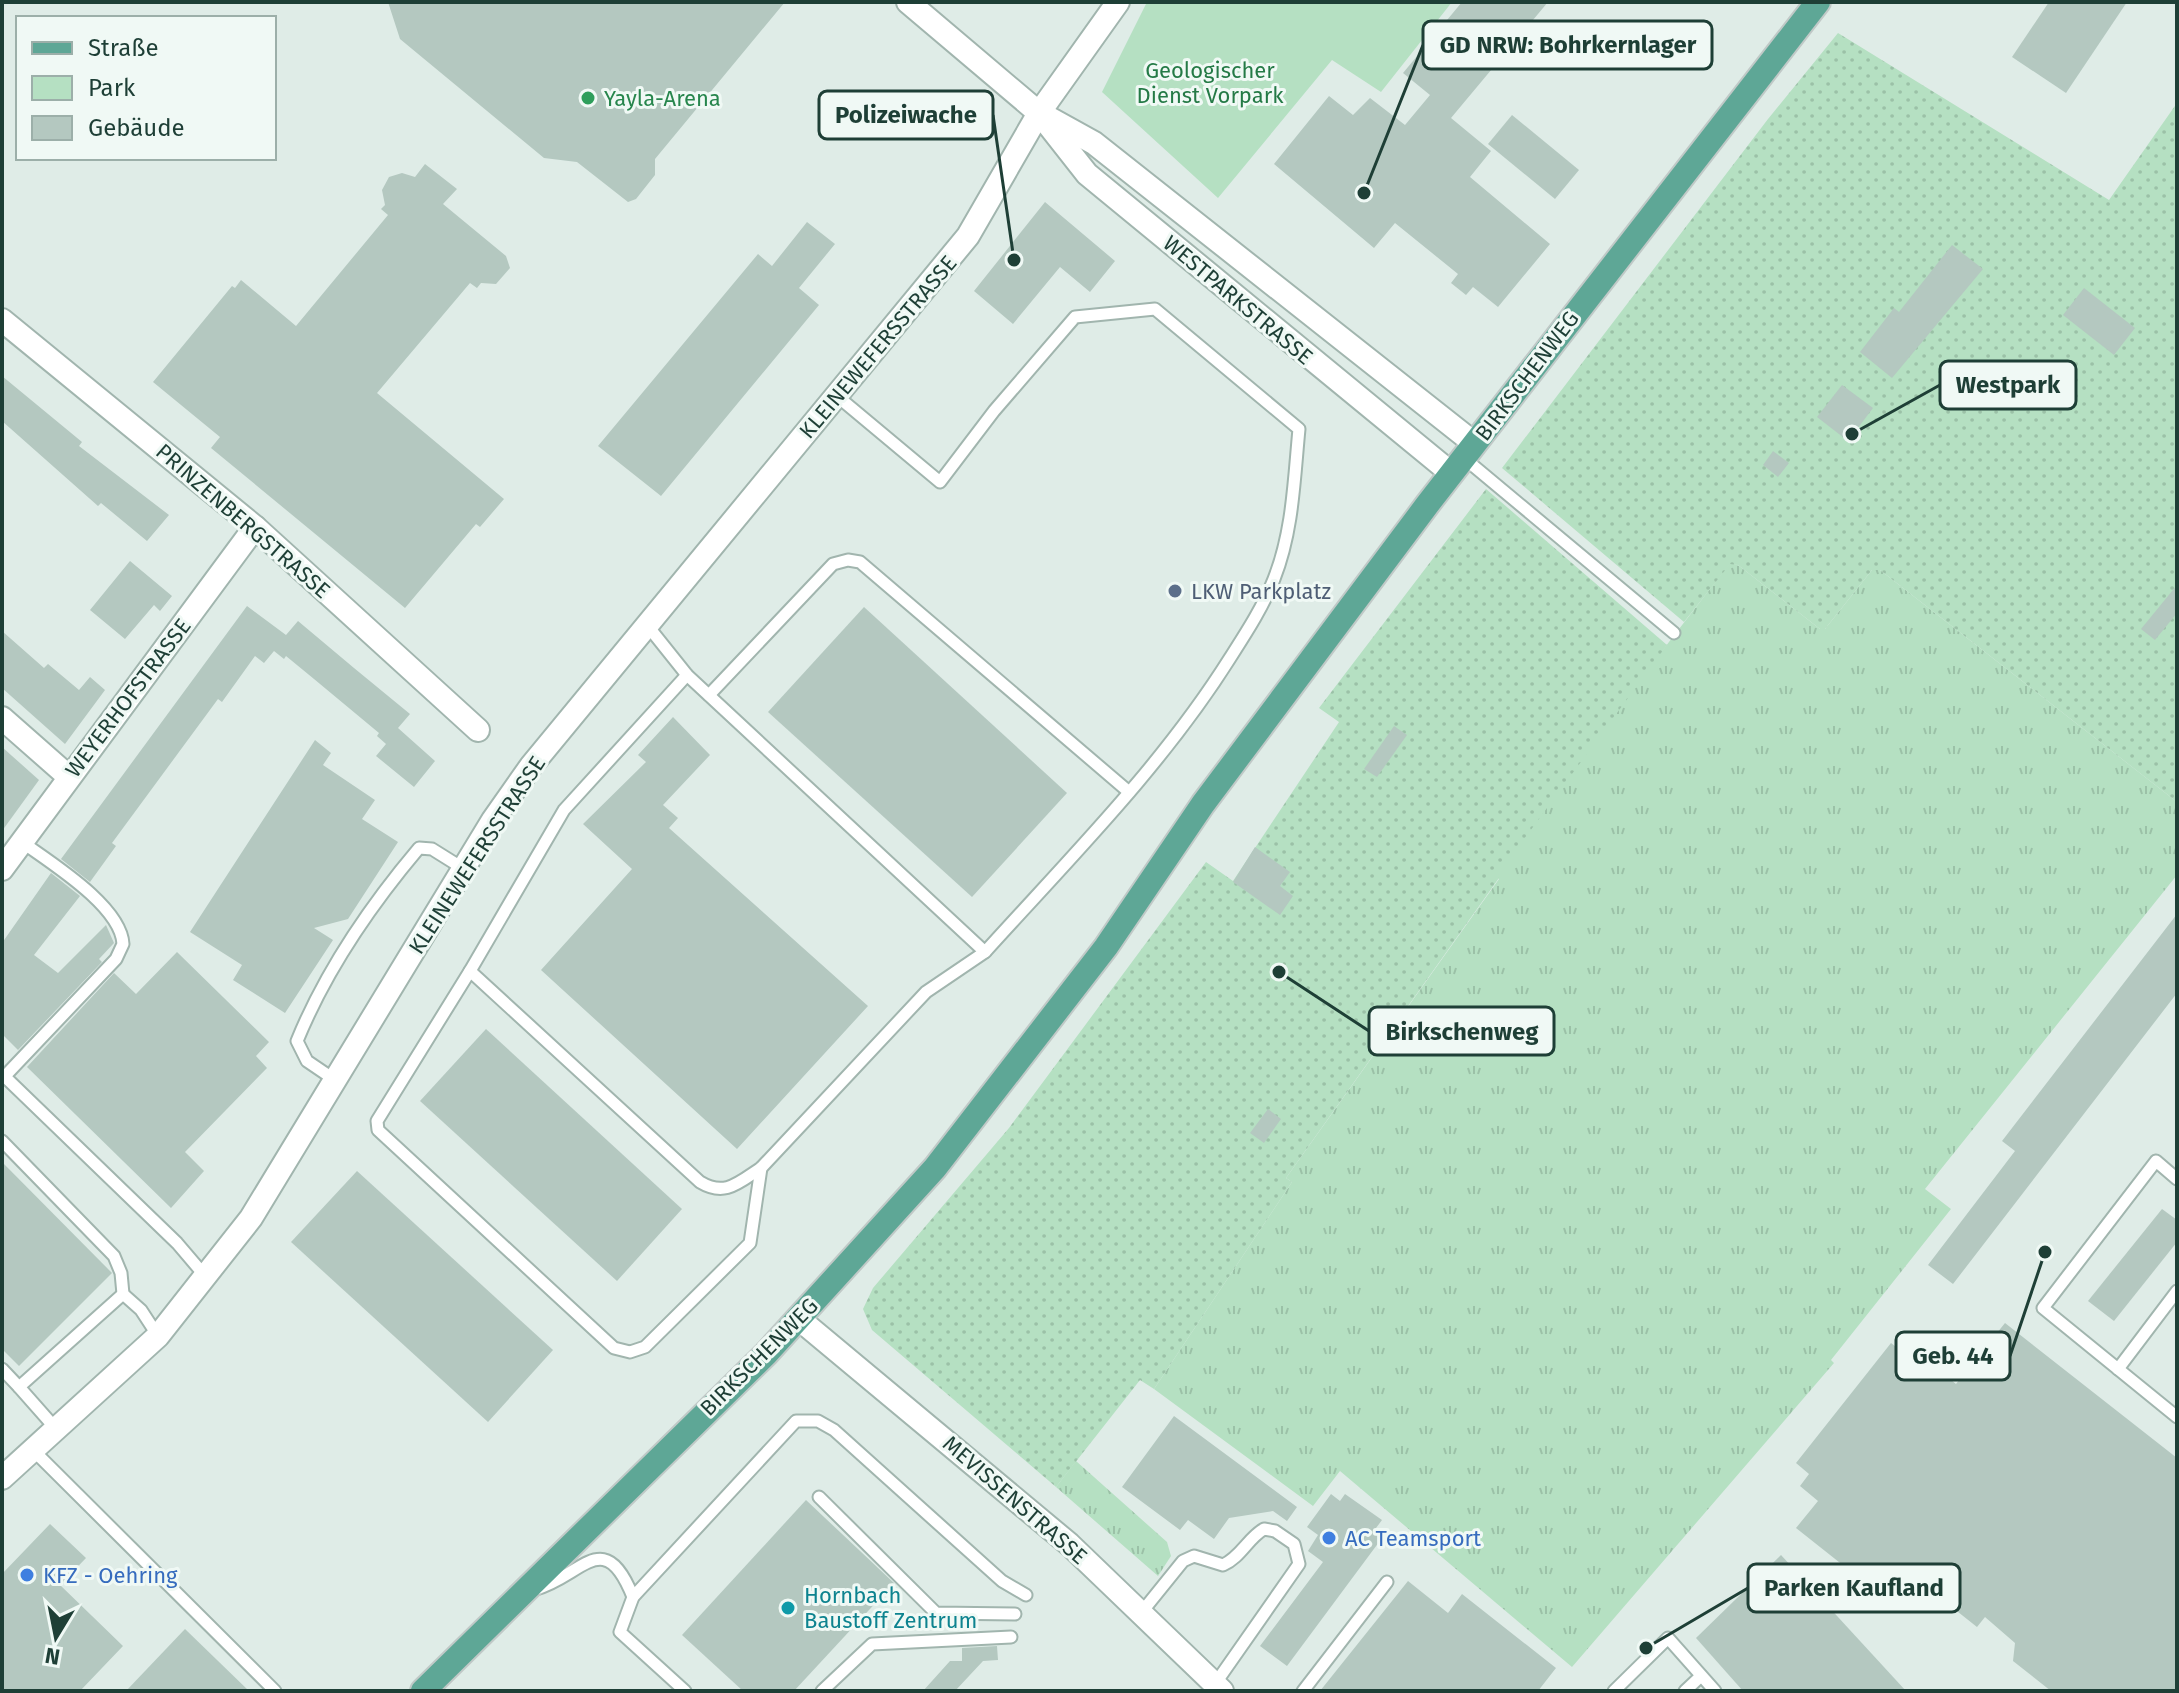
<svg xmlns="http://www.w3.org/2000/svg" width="2179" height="1693" viewBox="0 0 2179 1693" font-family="'Fira Sans',sans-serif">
<defs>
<pattern id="grass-tufts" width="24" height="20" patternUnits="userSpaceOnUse" patternTransform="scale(2)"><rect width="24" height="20" fill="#b5e0c2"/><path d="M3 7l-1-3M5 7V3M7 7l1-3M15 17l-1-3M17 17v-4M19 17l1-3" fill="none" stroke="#9bc1a7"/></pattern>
<pattern id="garden-dots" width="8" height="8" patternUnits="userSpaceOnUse" patternTransform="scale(2)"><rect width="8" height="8" fill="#b5e0c2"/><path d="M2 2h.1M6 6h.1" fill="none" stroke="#9bc1a7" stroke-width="1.8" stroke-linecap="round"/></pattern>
</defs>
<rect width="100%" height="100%" fill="#dfece7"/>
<g fill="url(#grass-tufts)">
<path d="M1730,563l8,2 82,64h5l47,-59h8l297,232v73l-252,314 26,20 -120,151 3,3 -262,304 -232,-196 -27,35 -159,-117 138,-207 -6,-4 213,-299 -3,-3 132,-181z"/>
<path d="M1076,1461l91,81 4,14 -13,20 -102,-89z"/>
</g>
<path fill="#b5e0c2" d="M1147,2h305l-71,90 -49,-32 -114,138 -116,-106z"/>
<g fill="url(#garden-dots)">
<path d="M1838,33l271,167 68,-97v699l-297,-232h-8l-47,59h-5l-82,-64 -8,-1 -46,58 -182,-154 266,-349z"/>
<path d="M1486,489l181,156 -170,231 2,2 -213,300 6,4 -138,207 -14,-9 -84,107 -184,-157 -9,-21 10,-21 136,-160 197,-266 27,19 106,-159 -20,-14z"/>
</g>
<g fill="#b4c8c0">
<path d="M388,2h397l-130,157v16l-19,24 -8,3 -51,-40 -33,-4 -144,-119z"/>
<path d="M1462,2h86l-97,116 40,33 -21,26 80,67 -52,63 -25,-20 -7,8 -15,-12 7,-9 -63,-51 -21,25 -100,-84 55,-68 24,19 17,-17 35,27 25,-30 -27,-22z"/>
<path d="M2049,2h78l-61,91 -54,-36z"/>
<path d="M1512,115l67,55 -24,29 -67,-55z"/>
<path d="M425,164l32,25 -14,15 63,52 4,12 -14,16 -15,-1 -4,5 -7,-5 -93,110 127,106 -24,28 -4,-3 -71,84 -194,-160 9,-11 -67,-55 79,-96 3,2 6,-8 55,46 92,-111 -7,-6 4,-4 -3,-15 7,-13 13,-4 13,4z"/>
<path d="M1045,202l70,59 -25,31 -30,-25 -47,57 -39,-33z"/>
<path d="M807,222l28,22 -36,44 20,17 -158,191 -63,-50 160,-192 14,12z"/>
<path d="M1952,245l31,24 -91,109 -32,-26 34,-44 5,4z"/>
<path d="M2084,288l51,40 -21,27 -51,-40z"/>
<path d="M2,376l80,66 -3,4 90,69 -22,26 -46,-38 -3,3 -96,-85z"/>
<path d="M1842,385l31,23 -25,33 -31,-24z"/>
<path d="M1773,451l16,12 -11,14 -15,-12z"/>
<path d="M130,561l42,35 -12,15 -6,-6 -29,34 -35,-29z"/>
<path d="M2177,585v28l-22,27 -14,-11z"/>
<path d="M247,606l39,29 12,-14 56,47 56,46 -12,14 37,33 -21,26 -38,-31 10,-12 -9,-8 2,-3 -65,-54 -28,-23 -2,3 -10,-8 -10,12 -9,-7 -33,46 -4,-3 -106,144 4,3 -26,36 -29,-23z"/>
<path d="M864,607l203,186 -95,104 -204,-185z"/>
<path d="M2,631l42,37 4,-4 31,26 11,-13 15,13 -40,54 -63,-56z"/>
<path d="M673,717l37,38 -47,50 15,13 -9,10 199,178 -131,143 -196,-179 91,-101 -49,-45 63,-62 -8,-7z"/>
<path d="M1394,726l13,9 -30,42 -13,-8z"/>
<path d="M315,740l16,13 -8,12 52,35 -13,19 36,23 -50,77 -34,9 19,12 -48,73 -52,-33 9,-15 -52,-33z"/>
<path d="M2,747l37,33 -37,51z"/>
<path d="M1255,847l35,25 -10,14 13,10 -13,19 -47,-33z"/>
<path d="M51,873l29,23 -46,59 24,18 48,-48 8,18 -15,16 3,3 -84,88 -16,-16v-91z"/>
<path d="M2177,914v79l-224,291 -25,-19 87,-114 -13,-10z"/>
<path d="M177,952l92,90 -13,14 11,12 -82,84 19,19 -33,37 -144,-141 87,-94 22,21z"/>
<path d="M486,1029l196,180 -65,72 -197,-180z"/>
<path d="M1268,1109l13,10 -17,24 -14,-10z"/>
<path d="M2,1162l110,111 -93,93 -17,-17z"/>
<path d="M357,1171l196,179 -65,72 -197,-180z"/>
<path d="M2162,1209l15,11v22l-63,79 -26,-20z"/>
<path d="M2005,1323l172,135v233h-126l-38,-30 2,-18 -30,-26 -8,10 -53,-42 -22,27 -106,-84 22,-27 -18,-15 9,-12 -13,-11 95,-120 14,11 5,-7 46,37z"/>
<path d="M1174,1416l123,91 -10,14 -14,-10 -44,7 -15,21 -26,-19 -8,10 -58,-43z"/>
<path d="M1331,1494l9,7 5,-7 37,26 -6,8 9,6 -98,132 -27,-20 63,-84 -15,-11 10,-16 -11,-8z"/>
<path d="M806,1500l88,83 -100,108h-51l-61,-56z"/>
<path d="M50,1524l36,34 -26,27 63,61 -43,45h-78v-117z"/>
<path d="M1781,1555l125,136h-163l-47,-53z"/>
<path d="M1408,1581l40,32 14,-19 94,74 -18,23h-218z"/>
<path d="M185,1629l64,62h-123z"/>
<path d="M997,1646l1,14 -15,1 -28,30h-32l27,-30h12v-13z"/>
</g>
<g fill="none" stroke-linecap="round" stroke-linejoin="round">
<defs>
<g id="service">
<path d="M1464,458l210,175"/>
<path d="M647,625l40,50 298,277c85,-94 177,-186 245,-294 16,-25 33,-51 44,-79 19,-48 20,-99 25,-150l-144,-120 -80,8 -81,94 -54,71 -103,-86"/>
<path d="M687,675l-123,135 -94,161 230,211c25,15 38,1 61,-14l165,-176 59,-40"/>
<path d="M709,695l124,-131 15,-4 12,2 269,230"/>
<path d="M470,971l-93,150 1,9 236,218 16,4 15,-5 105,-104 11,-75"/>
<path d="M2,1074l175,169 29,34"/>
<path d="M5,1076l111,-117 7,-15c-2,-38 -72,-81 -101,-102"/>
<path d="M335,1080l-28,-19 -10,-20c29,-71 73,-135 122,-193l13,1 32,20"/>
<path d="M2,1141l112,115 7,17 2,21"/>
<path d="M2177,1179l-21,-18 -113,147 134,109"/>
<path d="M2,1369l17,18"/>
<path d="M2118,1369l59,-78"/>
<path d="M57,1430l-38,-43 104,-93 18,16 17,26"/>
<path d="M34,1451l241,240"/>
<path d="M819,1497l117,116 79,1"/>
<path d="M536,1589c46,-13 68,-64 97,8"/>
<path d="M1141,1613l42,-52 11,-5 29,9c18,-8 25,-27 41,-36l11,2 19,13 5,20 -84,120"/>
<path d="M685,1691l-65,-59 13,-35 163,-176h22l16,9 168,151 24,14"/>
<path d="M822,1691l50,-47 139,-7"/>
<path d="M1303,1691l84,-109"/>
<path d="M1614,1691l54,-53 47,53"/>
<path d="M1685,1691l16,-15"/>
</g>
<g id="minor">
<path d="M908,2l131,111 48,61 364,299"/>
<path d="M1047,117l47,26 381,301"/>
<path d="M2,320l253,207 223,203"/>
<path d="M2,718l67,59"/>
<path d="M2,869l253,-342"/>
<path d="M799,1319l270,225 153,147"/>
<path d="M2,1478l156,-142 93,-118 242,-398 38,-54 437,-530 71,-123 79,-111"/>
</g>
<path id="primary" d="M423,1691l343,-337 169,-186 171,-221 97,-143 224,-299 391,-503"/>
</defs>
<use href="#service" stroke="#a1b5ae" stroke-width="15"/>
<use href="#minor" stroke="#a1b5ae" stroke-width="26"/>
<use href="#primary" stroke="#c0c9c7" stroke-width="28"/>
<use href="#service" stroke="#fff" stroke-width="11"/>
<use href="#minor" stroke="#fff" stroke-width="22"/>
<use href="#primary" stroke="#5ea796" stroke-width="24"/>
</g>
<circle fill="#2e9e5b" stroke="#f0f9f5" stroke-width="3" cx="588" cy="98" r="8"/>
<circle fill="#5c6f8a" stroke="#f0f9f5" stroke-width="3" cx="1175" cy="591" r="8"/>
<g fill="#3f7fe0" stroke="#f0f9f5" stroke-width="3">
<circle cx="1329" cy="1538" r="8"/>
<circle cx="27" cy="1575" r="8"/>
</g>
<circle fill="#0f9aa8" stroke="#f0f9f5" stroke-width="3" cx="788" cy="1608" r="8"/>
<g text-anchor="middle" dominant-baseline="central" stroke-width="6" stroke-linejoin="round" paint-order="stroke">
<g font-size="22" fill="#247a46" stroke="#f0f9f5">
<text x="1210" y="70">Geologischer<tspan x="1210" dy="25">Dienst Vorpark</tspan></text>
</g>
<g font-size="22" fill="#27864d" stroke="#f0f9f5" text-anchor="start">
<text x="604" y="98">Yayla-Arena</text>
</g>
<g font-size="22" fill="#1e3f36" stroke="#f0f9f5">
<text transform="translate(1238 300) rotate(40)">WESTPARKSTRASSE</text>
<text transform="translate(878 347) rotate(-50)">KLEINEWEFERSSTRASSE</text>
<text transform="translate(1527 376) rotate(-53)">BIRKSCHENWEG</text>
<text transform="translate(243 521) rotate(41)">PRINZENBERGSTRASSE</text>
<text transform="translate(128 698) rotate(-53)">WEYERHOFSTRASSE</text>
<text transform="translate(477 855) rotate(-57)">KLEINEWEFERSSTRASSE</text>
<text transform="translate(759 1357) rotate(-45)">BIRKSCHENWEG</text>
<text transform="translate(1015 1500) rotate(41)">MEVISSENSTRASSE</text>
</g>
<g font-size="22" fill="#4e5e75" stroke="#f0f9f5" text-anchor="start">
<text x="1191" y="591">LKW Parkplatz</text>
</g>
<g font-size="22" fill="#366cbe" stroke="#f0f9f5" text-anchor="start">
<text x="1345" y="1538">AC Teamsport</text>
<text x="43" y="1575">KFZ - Oehring</text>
</g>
<g font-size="22" fill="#0d838f" stroke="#f0f9f5" text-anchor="start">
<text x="804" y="1595">Hornbach<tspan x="804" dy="25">Baustoff Zentrum</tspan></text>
</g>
</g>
<path fill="none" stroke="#1e3f36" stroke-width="3" d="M1364 193L1423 45M1014 260L993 115M1852 434L1940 385M1279 972L1369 1031M2045 1252L2010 1356M1646 1648L1748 1588"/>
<g fill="#1e3f36" stroke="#f0f9f5" stroke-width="3">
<circle cx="1364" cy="193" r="8"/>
<circle cx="1014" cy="260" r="8"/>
<circle cx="1852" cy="434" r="8"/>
<circle cx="1279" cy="972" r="8"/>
<circle cx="2045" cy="1252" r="8"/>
<circle cx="1646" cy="1648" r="8"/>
</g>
<g fill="#f0f9f5" stroke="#1e3f36" stroke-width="3">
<rect x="1423" y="21" width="289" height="48" rx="8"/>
<rect x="819" y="91" width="174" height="48" rx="8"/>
<rect x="1940" y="361" width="136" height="48" rx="8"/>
<rect x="1369" y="1007" width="185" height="48" rx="8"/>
<rect x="1896" y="1332" width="114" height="48" rx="8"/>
<rect x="1748" y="1564" width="212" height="48" rx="8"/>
</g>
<g font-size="24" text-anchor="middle" font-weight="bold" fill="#1e3f36">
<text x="1568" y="53">GD NRW: Bohrkernlager</text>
<text x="906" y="123">Polizeiwache</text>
<text x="2008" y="393">Westpark</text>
<text x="1462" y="1040">Birkschenweg</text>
<text x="1953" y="1364">Geb. 44</text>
<text x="1854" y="1596">Parken Kaufland</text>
</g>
<rect width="2179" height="1693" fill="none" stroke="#1e3f36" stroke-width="8"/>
<rect x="16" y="16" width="260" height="144" fill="#f0f9f5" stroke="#9cafa9" stroke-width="2"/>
<rect x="32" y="42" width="40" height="12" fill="#5ea796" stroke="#9cafa9" stroke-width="2"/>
<text x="88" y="56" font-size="24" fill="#1e3f36">Straße</text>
<rect x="32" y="76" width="40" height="24" fill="#b5e0c2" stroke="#9cafa9" stroke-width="2"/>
<text x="88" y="96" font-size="24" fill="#1e3f36">Park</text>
<rect x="32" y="116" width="40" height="24" fill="#b4c8c0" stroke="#9cafa9" stroke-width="2"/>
<text x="88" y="136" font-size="24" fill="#1e3f36">Gebäude</text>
<g transform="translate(56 1637) rotate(190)" stroke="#f0f9f5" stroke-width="6" paint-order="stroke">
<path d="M0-6L14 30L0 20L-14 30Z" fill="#1e3f36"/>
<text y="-12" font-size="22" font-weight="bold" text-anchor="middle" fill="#1e3f36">N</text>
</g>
</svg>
